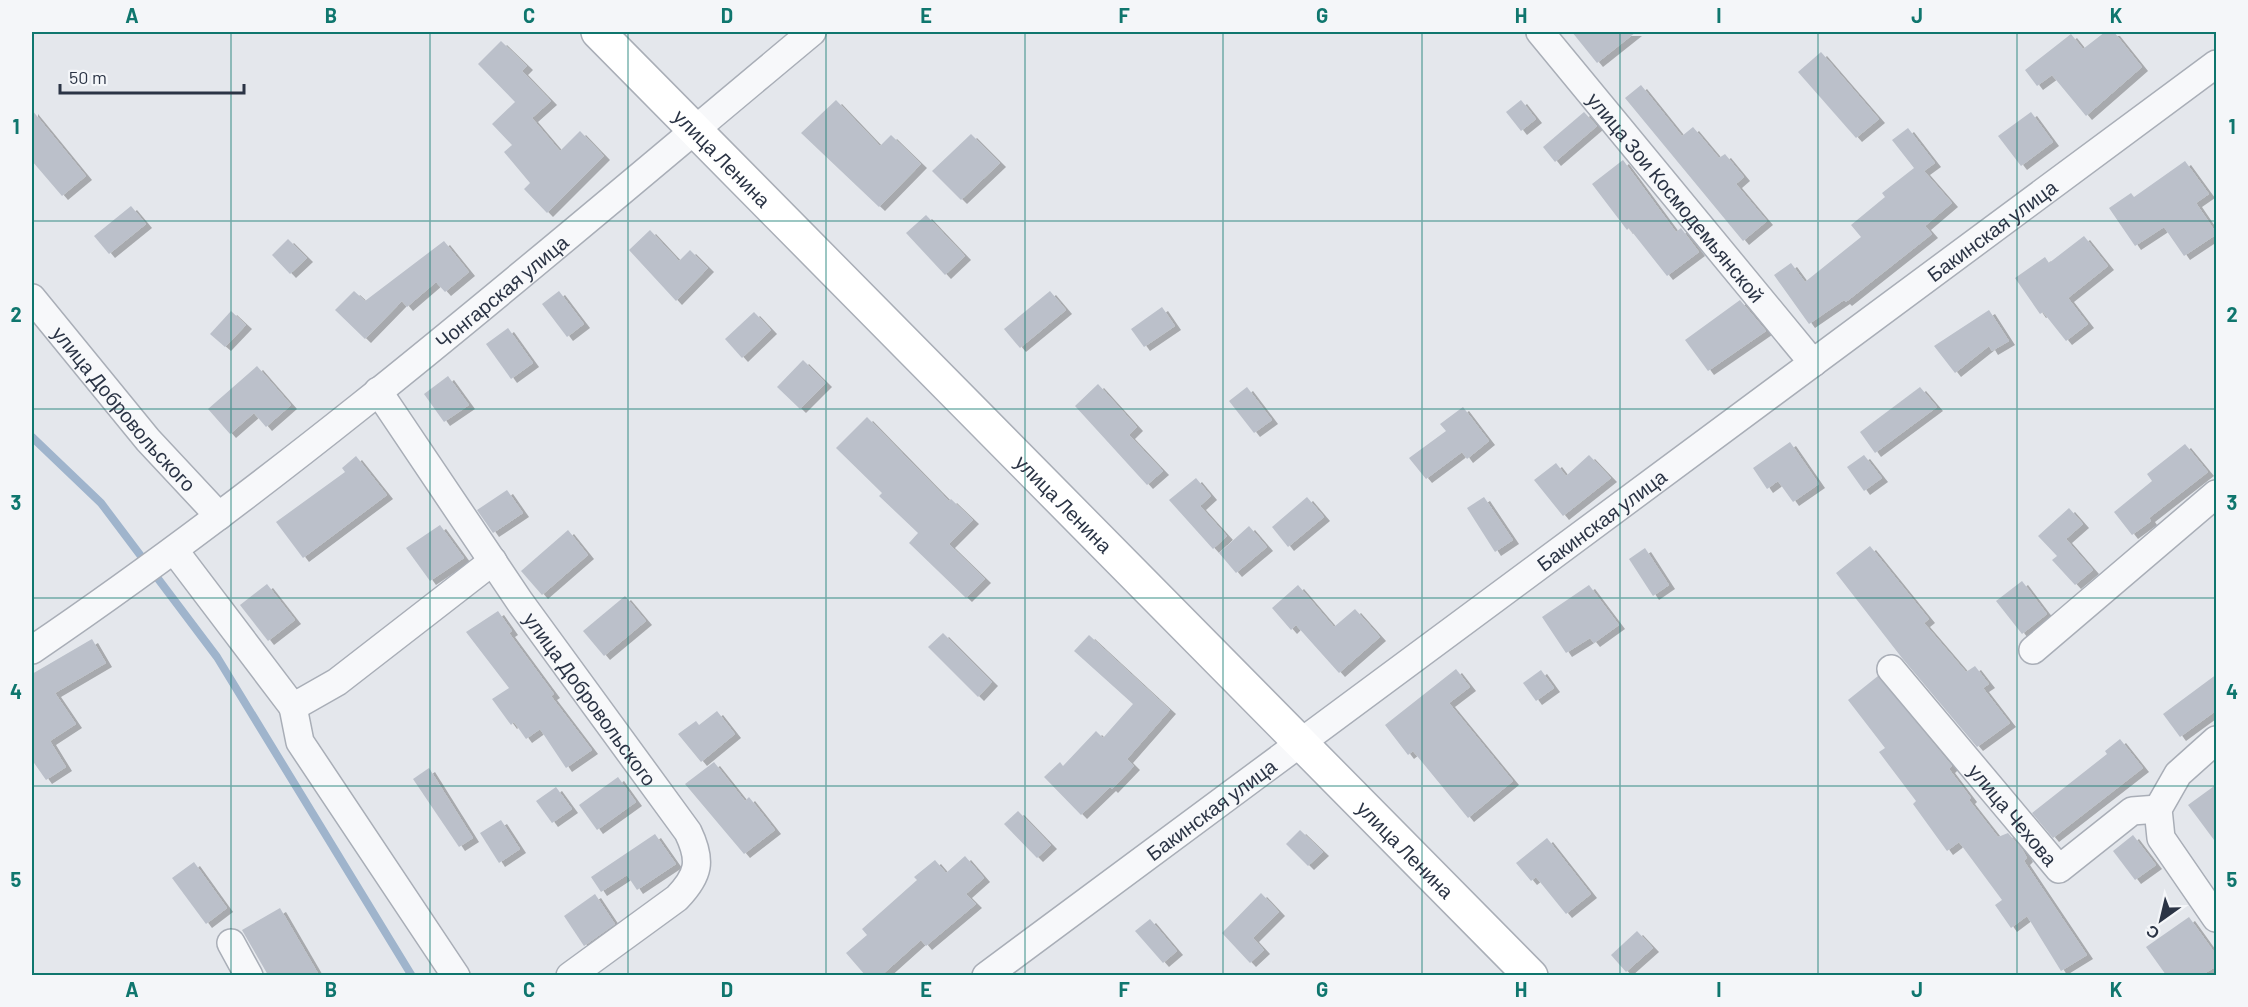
<svg xmlns="http://www.w3.org/2000/svg" width="2248" height="1007" viewBox="0 0 2248 1007" font-family="Barlow,sans-serif">
<defs>
<filter id="shadow"><feDropShadow dx="6" dy="4" stdDeviation="0" flood-color="#0004"/></filter>
</defs>
<rect width="100%" height="100%" fill="#e4e7ec"/>
<g fill="none" stroke-linecap="round" stroke-linejoin="round">
<path stroke="#9fb4cc" stroke-width="8" d="M32,437l69,66 116,154 195,319"/>
</g>
<g fill="#bbc0ca" filter="url(#shadow)">
<path d="M1572,32h64l-39,31z"/>
<path d="M2105,32h9l28,35 -56,49 -34,-41 -15,11 -12,-16 46,-36 12,15z"/>
<path d="M501,41l26,25 -5,5 29,30 -19,17 28,33 20,-20 24,25 -57,57 -23,-24 6,-6 -26,-31 8,-7 -20,-21 23,-22 -37,-38z"/>
<path d="M1821,52l58,67 -23,19 -58,-66z"/>
<path d="M1641,85l41,51 11,-9 26,31 6,-4 19,23 -8,7 31,37 -24,20 -118,-143z"/>
<path d="M836,100l44,46 11,-11 30,29 -42,43 -78,-74z"/>
<path d="M1521,100l15,19 -15,12 -15,-19z"/>
<path d="M32,110l54,66 -24,20 -30,-35z"/>
<path d="M1584,112l13,14 -42,36 -12,-15z"/>
<path d="M2031,112l22,30 -32,24 -23,-30z"/>
<path d="M1908,128l27,35 -11,8 28,32 -27,23 7,8 -86,68 -2,-2 -35,24 -35,-49 17,-12 14,19 56,-45 -10,-12 34,-28 -3,-4 32,-25 -22,-28z"/>
<path d="M971,134l29,29 -39,37 -29,-29z"/>
<path d="M1623,160l53,72 5,-4 18,24 -32,24 -38,-48 -2,2 -35,-46z"/>
<path d="M2185,161l24,33 -13,9 21,31 -33,22 -20,-29 -29,19 -26,-38 22,-15 3,4z"/>
<path d="M131,206l15,18 -37,30 -15,-18z"/>
<path d="M926,215l39,41 -20,19 -39,-42z"/>
<path d="M650,230l29,31 11,-11 18,18 -32,33 -47,-51z"/>
<path d="M2084,236l24,30 -40,32 20,26 -22,17 -23,-29 -3,2 -25,-36 30,-21 4,6z"/>
<path d="M288,239l19,19 -17,16 -18,-19z"/>
<path d="M444,241l25,31 -24,20 -9,-10 -29,25 -5,-6 -37,38 -30,-29 19,-19 11,10z"/>
<path d="M559,291l25,33 -17,13 -25,-33z"/>
<path d="M1050,291l16,19 -46,38 -16,-19z"/>
<path d="M1740,300l26,31 -58,40 -23,-31z"/>
<path d="M1162,307l13,19 -31,21 -13,-18z"/>
<path d="M1989,310l20,31 -17,10 -3,-5 -34,27 -21,-27z"/>
<path d="M231,311l15,14 -21,22 -15,-13z"/>
<path d="M754,312l17,18 -29,28 -17,-19z"/>
<path d="M508,328l25,35 -22,16 -25,-35z"/>
<path d="M803,360l23,23 -26,26 -23,-22z"/>
<path d="M257,366l34,39 -25,22 -12,-14 -24,21 -22,-25z"/>
<path d="M448,376l21,29 -25,17 -20,-28z"/>
<path d="M1098,384l39,43 -8,8 34,36 -16,14 -72,-79z"/>
<path d="M1247,387l25,33 -18,13 -25,-32z"/>
<path d="M1920,387l17,20 -62,46 -15,-21z"/>
<path d="M1463,407l26,34 -22,18 -5,-7 -36,27 -17,-21 37,-27 -6,-7z"/>
<path d="M867,417l82,84 2,-2 22,21 -24,24 36,35 -19,19 -57,-55 9,-10 -39,-37 3,-3 -46,-45z"/>
<path d="M1790,442l29,42 -26,18 -15,-21 -11,8 -14,-21z"/>
<path d="M2185,444l23,28 -59,46 2,3 -19,14 -18,-23 38,-31 -5,-7z"/>
<path d="M1589,455l22,23 -48,38 -29,-36 22,-17 10,13z"/>
<path d="M1864,455l18,23 -18,13 -17,-24z"/>
<path d="M356,456l31,39 -84,63 -27,-36 69,-50 -3,-4z"/>
<path d="M1196,478l15,18 -11,10 27,30 -14,13 -44,-49z"/>
<path d="M507,490l16,23 -30,20 -16,-23z"/>
<path d="M1307,497l17,20 -36,30 -16,-20z"/>
<path d="M1484,497l29,43 -18,12 -28,-44z"/>
<path d="M2069,508l14,16 -17,15 27,31 -18,15 -23,-25 5,-4 -19,-20z"/>
<path d="M440,525l24,33 -34,23 -24,-33z"/>
<path d="M1249,526l18,21 -31,26 -17,-20z"/>
<path d="M568,530l20,25 -46,40 -21,-24z"/>
<path d="M1870,546l59,73 -5,4 42,49 9,-6 14,18 -6,4 27,35 -33,24 -75,-89 -66,-85z"/>
<path d="M1645,548l24,37 -16,11 -24,-37z"/>
<path d="M2022,581l25,33 -25,20 -26,-33z"/>
<path d="M267,584l28,36 -27,21 -28,-36z"/>
<path d="M1298,585l36,42 21,-18 25,28 -41,36 -43,-48 -5,5 -19,-22z"/>
<path d="M1589,585l30,40 -25,18 -4,-5 -24,15 -24,-36z"/>
<path d="M625,596l21,25 -42,35 -21,-25z"/>
<path d="M498,611l14,20 -3,2 45,61 -3,2 41,54 -26,18 -26,-39 -14,10 -12,-17 -3,3 -19,-26 17,-11 -43,-56z"/>
<path d="M943,633l49,49 -14,15 -50,-50z"/>
<path d="M1089,635l81,75 -43,49 7,7 -22,23 -2,-2 -29,28 -37,-38 16,-15 3,4 33,-35 7,7 30,-34 -59,-53z"/>
<path d="M92,639l14,24 -51,30 21,31 -26,17 16,26 -20,13 -14,-20v-86z"/>
<path d="M1456,669l14,18 -21,16 64,78 -45,37 -55,-67 -5,4 -23,-30z"/>
<path d="M1541,670l13,18 -18,13 -13,-18z"/>
<path d="M2217,674v36l-37,27 -17,-23z"/>
<path d="M1878,676l74,90 -3,3 22,29 -2,2 29,37 10,-4 14,16 5,9 -3,3 63,94 -26,16 -34,-55 -16,12 -16,-23 7,-5 -43,-58 -12,9 -34,-47 3,-3 -37,-49 6,-4 -37,-48z"/>
<path d="M717,711l18,23 -34,28 -23,-28 18,-13 3,4z"/>
<path d="M2120,739l23,29 -90,70 -21,-25 75,-59 -2,-3z"/>
<path d="M714,762l31,39 4,-4 26,33 -31,24 -59,-70z"/>
<path d="M429,768l44,70 -14,9 -46,-68z"/>
<path d="M618,777l18,25 -39,28 -18,-25z"/>
<path d="M2217,784v60l-29,-39z"/>
<path d="M556,787l16,22 -20,14 -16,-22z"/>
<path d="M1018,811l33,34 -14,13 -33,-34z"/>
<path d="M501,820l19,29 -21,14 -19,-30z"/>
<path d="M1300,830l23,22 -15,14 -22,-22z"/>
<path d="M655,834l21,30 -39,26 -10,-15 -26,17 -10,-15z"/>
<path d="M2133,835l23,30 -21,15 -22,-29z"/>
<path d="M1547,838l44,56 -25,20 -30,-37 -5,4 -15,-18z"/>
<path d="M965,856l19,22 -18,16 10,10 -50,42 -5,-6 -39,35h-17l-19,-22 21,-18 -5,-6 55,-49 -3,-3 21,-17 11,13z"/>
<path d="M194,862l33,46 -21,16 -34,-46z"/>
<path d="M1261,893l18,19 -26,26 11,12 -14,13 -28,-30z"/>
<path d="M595,894l20,30 -31,22 -20,-30z"/>
<path d="M280,908l39,67h-51l-26,-45z"/>
<path d="M2189,917l28,39v10l-15,9h-36l-20,-28z"/>
<path d="M1150,919l27,32 -14,12 -28,-32z"/>
<path d="M1637,931l16,17 -27,24 -15,-17z"/>
</g>
<g fill="none" stroke-linecap="round" stroke-linejoin="round">
<defs>
<g id="street">
<path id="s1" d="M1540,32l273,331"/>
<path id="s2" d="M32,298l116,142 71,76"/>
<path id="s3" d="M378,391l142,211 168,230c14,29 11,43 -11,66l-107,78"/>
<path d="M174,550l119,157 44,-25 156,-121"/>
<path id="s4" d="M32,650c274,-186 525,-406 780,-618"/>
<path d="M2033,650l183,-156"/>
<path id="s5" d="M1891,669l168,200 73,-58 26,-2"/>
<path d="M293,707l7,35 156,234"/>
<path d="M2216,740l-38,34 -20,35 3,29 55,80"/>
<path d="M231,943l18,33"/>
<path id="s6" d="M986,976l1230,-912"/>
</g>
<g id="secondary">
<path id="s7" d="M598,32l933,944"/>
</g>
</defs>
<use href="#street" stroke="#a9aeb7" stroke-width="30"/>
<use href="#secondary" stroke="#a9aeb7" stroke-width="36"/>
<use href="#street" stroke="#f7f8fa" stroke-width="27"/>
<use href="#secondary" stroke="#fff" stroke-width="33"/>
</g>
<path fill="none" stroke="#0f766e" stroke-width="1.5" stroke-opacity="0.55" d="M231,32v944M430,32v944M628,32v944M826,32v944M1025,32v944M1223,32v944M1422,32v944M1620,32v944M1818,32v944M2017,32v944M32,221h2184M32,409h2184M32,598h2184M32,786h2184"/>
<g text-anchor="middle" dominant-baseline="central" stroke-width="5" stroke-linejoin="round" paint-order="stroke">
<g font-size="20" fill="#2b3445" stroke="#f4f6f9">
<text stroke="none"><textPath href="#s7" startOffset="177">улица Ленина</textPath></text>
<text stroke="none"><textPath href="#s1" startOffset="214">улица Зои Космодемьянской</textPath></text>
<text stroke="none"><textPath href="#s6" startOffset="1252">Бакинская улица</textPath></text>
<text stroke="none"><textPath href="#s4" startOffset="591">Чонгарская улица</textPath></text>
<text stroke="none"><textPath href="#s2" startOffset="144">улица Добровольского</textPath></text>
<text stroke="none"><textPath href="#s7" startOffset="663">улица Ленина</textPath></text>
<text stroke="none"><textPath href="#s6" startOffset="766">Бакинская улица</textPath></text>
<text stroke="none"><textPath href="#s3" startOffset="374">улица Добровольского</textPath></text>
<text stroke="none"><textPath href="#s6" startOffset="280">Бакинская улица</textPath></text>
<text stroke="none"><textPath href="#s5" startOffset="190">улица Чехова</textPath></text>
<text stroke="none"><textPath href="#s7" startOffset="1149">улица Ленина</textPath></text>
</g>
</g>
<rect width="2248" height="1007" fill="none" stroke="#f4f6f9" stroke-width="66"/>
<g transform="translate(2161 920) rotate(214)" stroke="#f4f6f9" stroke-width="4.5" paint-order="stroke">
<path d="M0-4.5L10 22L0 15L-10 22Z" fill="#2b3445"/>
<text y="-9" font-size="16" font-weight="bold" text-anchor="middle" fill="#2b3445">С</text>
</g>
<path d="M60 84v9h184v-9" fill="none" stroke="#2b3445" stroke-width="3"/>
<text x="69" y="84" font-size="18" fill="#2b3445" stroke="#f4f6f9" stroke-width="4.5" paint-order="stroke">50 m</text>
<rect x="33" y="33" width="2182" height="941" fill="none" stroke="#0f766e" stroke-width="2"/>
<g font-size="20" text-anchor="middle" font-weight="bold" fill="#0f766e">
<text x="132" y="23">A</text>
<text x="331" y="23">B</text>
<text x="529" y="23">C</text>
<text x="727" y="23">D</text>
<text x="926" y="23">E</text>
<text x="1124" y="23">F</text>
<text x="1322" y="23">G</text>
<text x="1521" y="23">H</text>
<text x="1719" y="23">I</text>
<text x="1917" y="23">J</text>
<text x="2116" y="23">K</text>
<text x="16" y="134">1</text>
<text x="2232" y="134">1</text>
<text x="16" y="322">2</text>
<text x="2232" y="322">2</text>
<text x="16" y="510">3</text>
<text x="2232" y="510">3</text>
<text x="16" y="699">4</text>
<text x="2232" y="699">4</text>
<text x="16" y="887">5</text>
<text x="2232" y="887">5</text>
<text x="132" y="997">A</text>
<text x="331" y="997">B</text>
<text x="529" y="997">C</text>
<text x="727" y="997">D</text>
<text x="926" y="997">E</text>
<text x="1124" y="997">F</text>
<text x="1322" y="997">G</text>
<text x="1521" y="997">H</text>
<text x="1719" y="997">I</text>
<text x="1917" y="997">J</text>
<text x="2116" y="997">K</text>
</g>
</svg>
